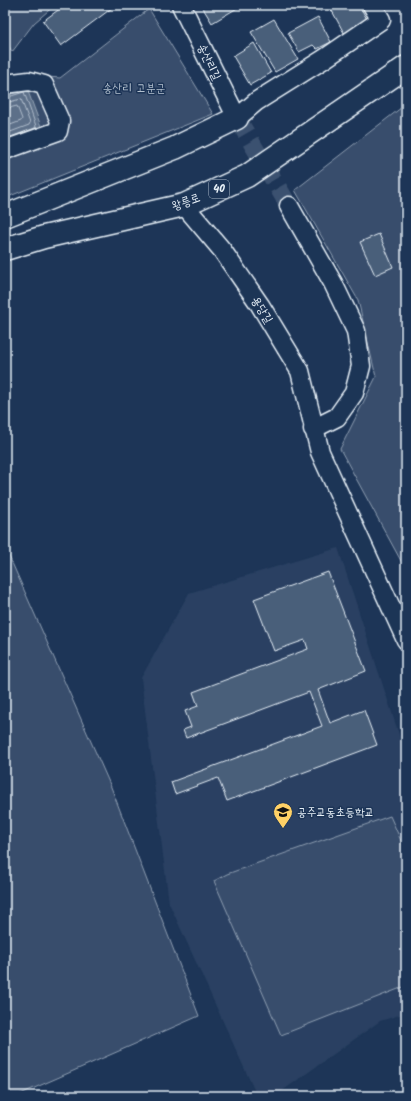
<svg xmlns="http://www.w3.org/2000/svg" width="411" height="1101" viewBox="0 0 411 1101" font-family="Kalam,'Poor Story',sans-serif">
<rect width="100%" height="100%" fill="#1d3557"/>
<filter id="ink" filterUnits="userSpaceOnUse"><feTurbulence type="fractalNoise" baseFrequency=".025" numOctaves="2"/><feDisplacementMap in="SourceGraphic" scale="8" xChannelSelector="R" yChannelSelector="G"/><feConvolveMatrix kernelMatrix="1 2 1 2 8 2 1 2 1" color-interpolation-filters="sRGB"/></filter>
<g filter="url(#ink)">
<path fill="#2a4162" d="M338,548l68,208v257l-26,8 -105,75h-18l-88,-193 -28,-225 48,-85z"/>
<g fill="#374d6c" stroke="#909fb2">
<path d="M5,5h50l-21,18 -22,29 -7,-13z"/>
<path d="M149,9l64,105 -208,84v-134l6,10 49,4z"/>
<path d="M406,104v466l-66,-121 36,-72 -18,-77 -63,-110z"/>
<path d="M5,547l106,240 88,229 -183,80h-11z"/>
<path d="M390,816l16,36v134l-125,49 -67,-154 13,-7z"/>
</g>
<path fill="#5d7089" stroke="#95a4b5" d="M26,86l16,43 -37,14v-49z"/>
<g fill="none" stroke-linecap="round" stroke-linejoin="round">
<g stroke="#b0bdcc" stroke-width="1">
<path d="M5,98l19,-6 12,34 -1,2 -30,11"/>
<path d="M5,103l16,-4 9,24 -1,2 -24,9"/>
<path d="M5,109l12,-3 5,13 -1,2 -16,6"/>
</g>
</g>
<g fill="#495e7a" stroke="#e8f1f8">
<path d="M65,5h51l-55,41 -18,-25z"/>
<path d="M201,5h37l1,2 -27,16z"/>
<path d="M317,5h16l-13,6z"/>
<path d="M338,5h21l9,16 -24,12 -13,-24z"/>
<path d="M318,17l13,25 -14,7 -4,-4 -14,7 -11,-19z"/>
<path d="M274,19l24,40 -23,13 -24,-40z"/>
<path d="M254,43l17,30 -21,12 -17,-29z"/>
<path d="M379,234l14,33 -18,8 -15,-33z"/>
<path d="M328,572l38,99 -48,19 12,33 34,-13 13,35 -150,56 -9,-23 -43,16 -4,-12 151,-56 -13,-34 -123,46 -3,-8 8,-3 -6,-16 13,-5 -5,-14 115,-43 -3,-9 -31,11 -20,-52z"/>
</g>
<g fill="none" stroke-linecap="round" stroke-linejoin="round">
<path stroke="#3b516f" stroke-width="18" stroke-dasharray="18 9" stroke-linecap="butt" d="M237,118l52,88"/>
<defs>
<g id="minor">
<path d="M181,5l56,113 20,-17 67,-42 57,-39 -9,-15"/>
<path d="M5,84l24,-3 15,4 16,36 -2,10 -53,19"/>
<path d="M184,205l38,45 38,55 40,66 20,81 86,188"/>
<path d="M289,206l44,77 23,48 5,35 -7,27 -17,24 -24,12"/>
</g>
<g id="major">
<path d="M5,216l170,-68 62,-30"/>
<path d="M5,249l39,-12 140,-32 63,-29 159,-109"/>
</g>
</defs>
<use href="#minor" stroke="#e8f1f8" stroke-width="21"/>
<use href="#major" stroke="#e8f1f8" stroke-width="25"/>
<use href="#minor" stroke="#1d3557" stroke-width="18"/>
<use href="#major" stroke="#1d3557" stroke-width="22"/>
</g>
</g>
<defs>
<symbol id="school-pin" viewBox="-11 -11 22 30"><path d="M0 17L-7.5 6A9.5 9.5 0 1 1 7.5 6Z" fill="#ffd166" stroke="#1d3557"/><path d="M0-5L7-2L0 1L-7-2ZM-4 1L0 2.5L4 1V4Q0 6-4 4Z" fill="#111"/></symbol>
</defs>
<g fill-rule="evenodd">
<use href="#school-pin" x="272" y="801" width="22" height="30"/>
</g>
<g text-anchor="middle" dominant-baseline="central" stroke-width="3" stroke-linejoin="round" paint-order="stroke">
<rect fill="#1d3557" stroke="#abb9c8" stroke-width="1" x="209" y="180" width="20" height="18" rx="3"/>
<g font-size="11" font-weight="bold" fill="#e8f1f8">
<text x="219" y="189">40</text>
</g>
<g font-size="12" fill="#e8f1f8" stroke="#1d3557">
<text transform="translate(209 62) rotate(64)">송산리길</text>
<text transform="translate(186 202) rotate(-20)">왕릉로</text>
<text transform="translate(262 310) rotate(58)">용당길</text>
</g>
<g font-size="12" fill="#b3c0ce" stroke="#1d3557">
<text x="134" y="88">송산리 고분군</text>
</g>
<g font-size="12" fill="#e8f1f8" stroke="#1d3557" text-anchor="start">
<text x="297" y="812">공주교동초등학교</text>
</g>
</g>
<rect width="411" height="1101" fill="none" stroke="#1d3557" stroke-width="20"/>
<rect x="10" y="10" width="391" height="1081" fill="none" stroke="#e8f1f8" stroke-width="1.5" filter="url(#ink)"/>
</svg>
